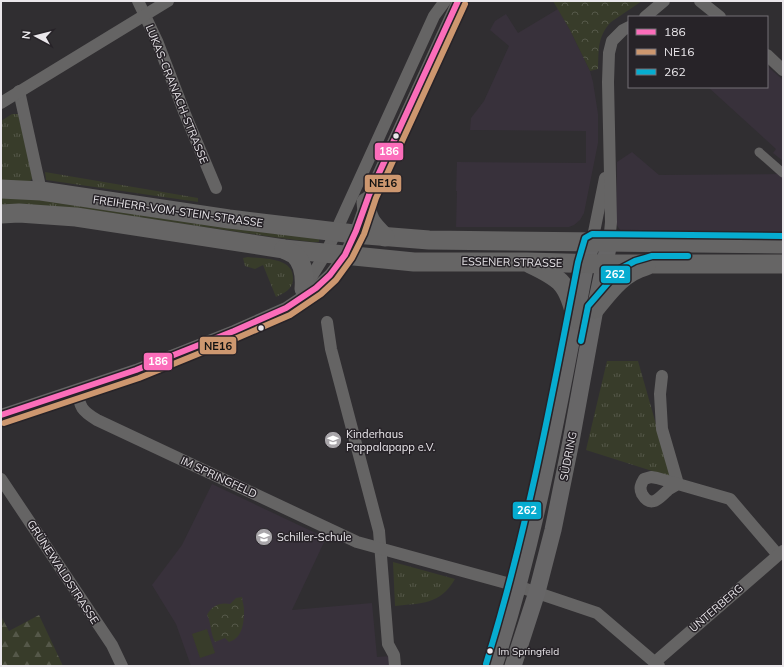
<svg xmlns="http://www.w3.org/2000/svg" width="784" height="667" viewBox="0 0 784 667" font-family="Mulish,sans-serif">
<defs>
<pattern id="grass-tufts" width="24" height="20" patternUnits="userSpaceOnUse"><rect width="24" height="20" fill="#383c2a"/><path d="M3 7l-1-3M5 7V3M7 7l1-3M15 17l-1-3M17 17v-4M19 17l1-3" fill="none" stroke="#555849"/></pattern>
<pattern id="forest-firs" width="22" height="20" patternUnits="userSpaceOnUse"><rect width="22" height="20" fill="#383c2a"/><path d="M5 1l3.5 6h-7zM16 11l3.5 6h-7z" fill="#555849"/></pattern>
<pattern id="park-crowns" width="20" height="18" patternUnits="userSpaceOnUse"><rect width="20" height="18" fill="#383c2a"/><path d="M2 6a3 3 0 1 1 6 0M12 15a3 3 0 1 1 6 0" fill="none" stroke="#555849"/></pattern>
</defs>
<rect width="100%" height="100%" fill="#302e31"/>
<g fill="#38313b">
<path d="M558,9l12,21 20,41 3,11 5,32v29l-14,70 -4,7 -6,5 -5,2h-113l1,-36h-1l1,-29 129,1v-32l-116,-1 1,-12 13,-17 25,-55 -19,-16 5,-9 11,-7 12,19z"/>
<path d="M767,66l16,14v81l-10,-8 3,-4 -68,-62h59z"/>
<path d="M632,152l27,23 124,-1v62l-158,-3 -5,-3 -4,-6 1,-62z"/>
<path d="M212,484l114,54 -34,72 80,-7 5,54 14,-1v10h-200l-15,-42 -24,-39 30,-40z"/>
</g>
<g fill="url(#grass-tufts)">
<path d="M12,114h6l16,62 -6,8h-27v-63z"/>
<path d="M45,172l153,26v4l-152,-22z"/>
<path d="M1,195l12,1 306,43v3h-7l-39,-5 -187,-27 -85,-3z"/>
<path d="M248,257c15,2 47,0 45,23 -1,10 -9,13 -17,17l-13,-32 -8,4 -10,-3 -2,-8z"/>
<path d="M607,361h31l33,116 -85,-27z"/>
<path d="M393,562l62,17c-15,26 -34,24 -60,27z"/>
</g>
<path fill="url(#forest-firs)" d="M39,615l24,51h-62v-50l8,15z"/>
<g fill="url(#park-crowns)">
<path d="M553,1h89l-31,21c-14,15 -12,28 -13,47l-8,2 -20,-41z"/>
<path d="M242,597c0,4 2,8 2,13 0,12 -1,28 -15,32l-4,-4 -10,4c-5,-9 -4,-21 -8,-27 5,-9 12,-13 23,-11l6,-6z"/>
</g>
<path fill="#383c2a" d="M207,629l8,24 -15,5 -8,-24z"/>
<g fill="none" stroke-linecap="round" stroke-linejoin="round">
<path stroke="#656464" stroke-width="9" d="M759,152l24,21"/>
<g stroke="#656464" stroke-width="12">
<path d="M138,1l19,40 28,73 31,74"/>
<path d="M700,1l20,16"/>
<path d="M645,17l19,-16"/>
<path d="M767,55l16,15"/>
<path d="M19,91l22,100"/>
<path d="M1,103l167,-102"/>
<path d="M592,242l13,-64"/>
<path d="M609,243l2,-21 -3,-140 1,-29 3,-12 11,-11 6,-3"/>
<path d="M305,287l21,-34 108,-237 11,-15"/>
<path d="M327,322l4,27 48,182 9,113 6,11 1,11"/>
<path d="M662,376l-2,18 2,35 16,55"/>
<path d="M78,390c1,17 4,21 19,30l260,122 160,44 80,27 62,53"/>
<path d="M1,415l135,-45 98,-39 52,-23 30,-20 14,-13 15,-20 11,-24 13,-36 89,-194"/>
<path d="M1,479l111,166 10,21"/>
<path d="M678,484c-3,2 -8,4 -11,7 -8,7 -16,18 -25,3 -3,-6 -1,-10 2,-15l7,-2 6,1 73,21 48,56"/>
<path d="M655,662l128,-111"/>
</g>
<g stroke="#676667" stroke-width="17">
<path d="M494,666c43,-131 66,-268 92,-403l6,-21"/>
<path d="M513,666l24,-74 16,-62 18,-89 24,-132 14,-66"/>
</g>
<g stroke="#666565" stroke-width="19">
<path d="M1,189l40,2 188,28 125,15 75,6 354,4"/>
<path d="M366,202c1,18 7,23 19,35"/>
<path d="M1,214l18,-1 57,4 208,32 130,13h112l79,2h178"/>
<path d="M284,249c3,2 9,4 11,6 9,9 10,22 9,34"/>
<path d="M530,264c32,15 38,20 46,55"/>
<path d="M595,309c14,-17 28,-37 51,-43"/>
</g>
<defs>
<path id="bus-1" d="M1,415l135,-45 98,-39 52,-23 30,-20 14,-13 15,-20 11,-24 13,-36 89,-194"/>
<path id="bus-2" d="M4,423l135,-45 98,-40 53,-23 31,-21 15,-14 16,-22 12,-24 12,-36 89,-194"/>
<g id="bus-3">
<path d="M581,341l7,-35 32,-37 15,-8 17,-5h36"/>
<path d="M486,664c41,-132 66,-267 92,-402l7,-24 7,-4 191,2"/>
</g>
</defs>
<use href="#bus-1" stroke="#272328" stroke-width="9"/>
<use href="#bus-2" stroke="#272328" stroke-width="9"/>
<use href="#bus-3" stroke="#272328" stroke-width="9"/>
<use href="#bus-1" stroke="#fb6dba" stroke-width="6"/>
<use href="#bus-2" stroke="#cd976f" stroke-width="6"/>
<use href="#bus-3" stroke="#06acd0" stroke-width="6"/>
</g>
<defs>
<symbol id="school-disc" viewBox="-11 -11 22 22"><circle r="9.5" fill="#a9a6aa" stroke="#272328"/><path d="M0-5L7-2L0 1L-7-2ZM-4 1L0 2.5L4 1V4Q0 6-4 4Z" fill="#fff"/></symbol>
</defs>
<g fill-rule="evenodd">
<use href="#school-disc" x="323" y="430" width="20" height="20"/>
<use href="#school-disc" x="254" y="527" width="20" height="20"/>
</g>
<g fill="#eae7eb" stroke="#272328" stroke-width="1.5">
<circle cx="396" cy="136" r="3.5"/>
<circle cx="261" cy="328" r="3.5"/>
<circle cx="490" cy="651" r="3.5"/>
</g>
<g text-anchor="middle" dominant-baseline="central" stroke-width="3" stroke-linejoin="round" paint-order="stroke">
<g font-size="10" fill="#eae7eb" stroke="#272328" text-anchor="start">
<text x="498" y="651">Im Springfeld</text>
</g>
<g font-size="11" fill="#eae7eb" stroke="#272328">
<text transform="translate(177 94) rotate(68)">LUKAS-CRANACH-STRASSE</text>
<text transform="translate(178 211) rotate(8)">FREIHERR-VOM-STEIN-STRASSE</text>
<text transform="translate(512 262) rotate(1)">ESSENER STRASSE</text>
<text transform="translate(568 456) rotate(-79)">SÜDRING</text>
<text transform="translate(219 477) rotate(25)">IM SPRINGFELD</text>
<text transform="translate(63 572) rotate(57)">GRÜNEWALDSTRASSE</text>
<text transform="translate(716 608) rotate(-41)">UNTERBERG</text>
</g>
<g font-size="11" fill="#eae7eb" stroke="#272328" text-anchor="start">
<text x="346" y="434">Kinderhaus<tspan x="346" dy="13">Pappalapapp e.V.</tspan></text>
<text x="277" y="537">Schiller-Schule</text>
</g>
</g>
<g stroke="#272328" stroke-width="1.5">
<rect x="374" y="142" width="30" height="19" rx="4" fill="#fb6dba"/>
<rect x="364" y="174" width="38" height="19" rx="4" fill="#cd976f"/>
<rect x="600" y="265" width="31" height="19" rx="4" fill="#06acd0"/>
<rect x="199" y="336" width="38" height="19" rx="4" fill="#cd976f"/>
<rect x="143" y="352" width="30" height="19" rx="4" fill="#fb6dba"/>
<rect x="512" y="501" width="30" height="19" rx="4" fill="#06acd0"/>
</g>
<g font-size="11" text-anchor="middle" font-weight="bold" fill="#fff">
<text x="389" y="155">186</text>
<text x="615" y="278">262</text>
<text x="158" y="365">186</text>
<text x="527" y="514">262</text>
</g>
<g font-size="11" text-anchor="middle" font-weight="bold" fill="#111">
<text x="383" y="187">NE16</text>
<text x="218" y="350">NE16</text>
</g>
<rect width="784" height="667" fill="none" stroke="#eae7eb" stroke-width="4"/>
<rect x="628" y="16" width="140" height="72" fill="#272328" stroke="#757176"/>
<rect x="636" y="29" width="20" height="6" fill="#fb6dba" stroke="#757176"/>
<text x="664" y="36" font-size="12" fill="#eae7eb">186</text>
<rect x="636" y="49" width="20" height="6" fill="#cd976f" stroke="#757176"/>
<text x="664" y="56" font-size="12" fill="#eae7eb">NE16</text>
<rect x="636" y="69" width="20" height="6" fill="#06acd0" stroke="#757176"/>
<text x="664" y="76" font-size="12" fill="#eae7eb">262</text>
<g transform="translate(36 36) rotate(277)" stroke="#272328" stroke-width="3" paint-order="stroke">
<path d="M0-3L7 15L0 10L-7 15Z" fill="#eae7eb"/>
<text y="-6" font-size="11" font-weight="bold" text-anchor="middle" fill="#eae7eb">N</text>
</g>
</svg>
